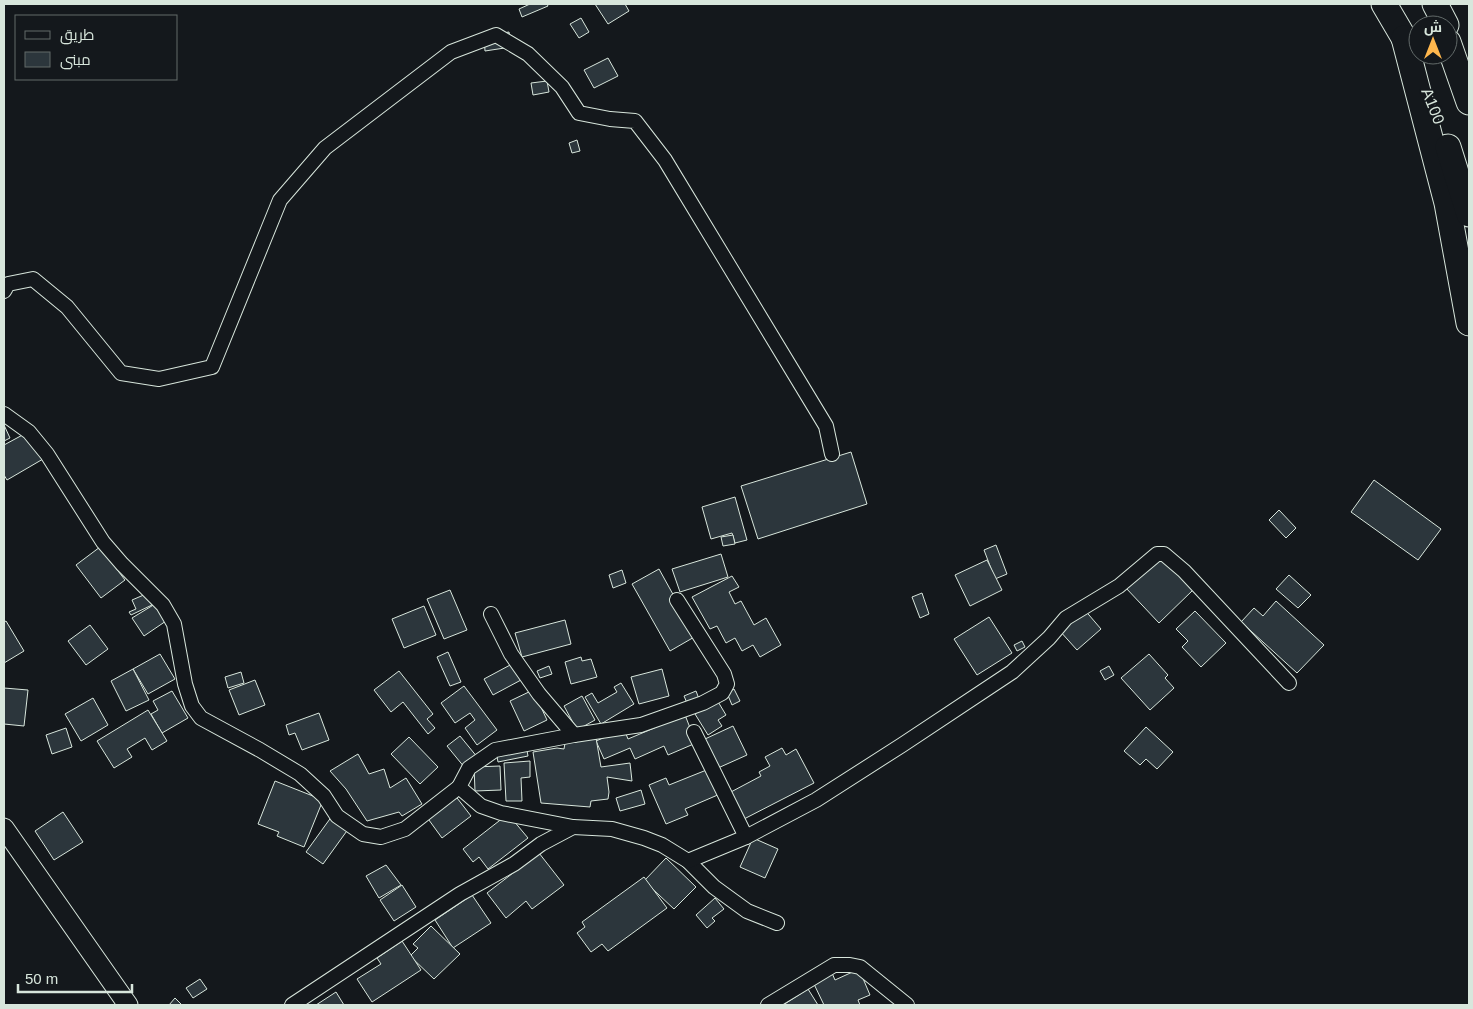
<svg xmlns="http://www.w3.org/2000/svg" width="1473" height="1009" viewBox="0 0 1473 1009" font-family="Helvetica,Cairo,sans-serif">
<rect width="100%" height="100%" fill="#14181c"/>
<g fill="#2c363c" stroke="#d8e6dc">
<path d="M530,4h17l1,2 -26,11 -3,-8z"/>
<path d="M595,4h30l4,7 -21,13z"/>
<path d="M581,18l8,14 -10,6 -9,-14z"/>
<path d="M509,32l2,15 -26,4 -1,-15z"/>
<path d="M608,58l10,18 -24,12 -10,-18z"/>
<path d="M547,81l2,11 -16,3 -2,-12z"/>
<path d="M577,140l3,11 -8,2 -3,-10z"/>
<path d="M4,425l6,13 -6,3z"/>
<path d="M28,432l15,27 -36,21 -3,-5v-30z"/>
<path d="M851,452l16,52 -109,35 -17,-53z"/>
<path d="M1374,480l67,49 -23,31 -67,-48z"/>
<path d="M735,497l12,43 -12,3 -3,-10 -21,6 -9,-32z"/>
<path d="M1279,510l17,18 -10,10 -17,-18z"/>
<path d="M733,535l2,9 -12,2 -2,-9z"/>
<path d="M996,545l11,29 -12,5 -11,-29z"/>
<path d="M100,547l25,33 -24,18 -25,-33z"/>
<path d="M721,554l7,23 -48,15 -8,-23z"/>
<path d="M1160,555l33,35 -34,33 -34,-36z"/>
<path d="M987,560l15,30 -32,16 -15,-31z"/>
<path d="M659,569l37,67 -26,15 -38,-67z"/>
<path d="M622,570l4,13 -13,5 -4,-13z"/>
<path d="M1289,575l22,20 -13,13 -22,-19z"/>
<path d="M732,576l7,11 -10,5 6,12 6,-3 13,24 12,-7 15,27 -21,12 -7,-12 -11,6 -7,-13 -9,5 -9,-17 -7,3 -18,-32z"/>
<path d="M450,590l17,40 -23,9 -17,-40z"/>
<path d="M922,593l7,21 -9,4 -8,-21z"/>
<path d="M146,594l6,11 -21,10 -2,-3 7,-3 -4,-9z"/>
<path d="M1276,601l48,44 -27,28 -56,-51 13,-14 9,8z"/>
<path d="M155,604l11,17 -22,15 -12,-18z"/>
<path d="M424,606l12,29 -32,13 -12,-29z"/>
<path d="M1083,608l18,21 -24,21 -18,-20z"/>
<path d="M1195,611l31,32 -25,24 -19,-20 6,-6 -12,-12z"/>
<path d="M989,617l23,36 -35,22 -23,-36z"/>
<path d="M565,620l6,24 -49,13 -7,-24z"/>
<path d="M6,621l18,30 -20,12v-41z"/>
<path d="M90,625l18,24 -22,16 -18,-24z"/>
<path d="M1022,641l3,6 -8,4 -3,-6z"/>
<path d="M448,652l13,30 -11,4 -13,-29z"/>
<path d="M160,654l15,25 -27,15 -15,-25z"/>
<path d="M1149,654l19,21 -3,3 9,10 -24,22 -29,-32z"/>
<path d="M581,657l1,4 9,-2 6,18 -26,7 -6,-22z"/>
<path d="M512,664l9,16 -28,15 -9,-16z"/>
<path d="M549,666l3,8 -12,4 -3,-7z"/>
<path d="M1109,666l5,9 -9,5 -5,-9z"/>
<path d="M133,669l16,31 -23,11 -15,-30z"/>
<path d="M662,669l7,27 -30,8 -8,-27z"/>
<path d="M399,671l34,43 -6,5 8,9 -7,6 -25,-32 -12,10 -17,-22z"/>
<path d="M241,672l3,11 -16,5 -3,-11z"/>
<path d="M255,680l10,25 -26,10 -10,-25z"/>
<path d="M621,683l13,21 -33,20 -16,-27 7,-4 6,10 19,-11 -3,-5z"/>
<path d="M464,686l33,44 -20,15 -12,-17 10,-8 -5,-7 -15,10 -14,-20z"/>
<path d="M4,688l24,2 -4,36 -20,-2z"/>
<path d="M734,689l6,12 -8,4 -5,-12z"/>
<path d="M533,690l14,30 -23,11 -14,-30z"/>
<path d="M172,691l16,27 -26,15 -11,-19 7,-4 -5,-9z"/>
<path d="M696,691l3,8 -12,4 -3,-7z"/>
<path d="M582,696l13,24 -18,10 -13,-24z"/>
<path d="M93,698l15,27 -27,16 -16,-27z"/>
<path d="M717,700l9,15 -8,5 4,6 -14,9 -13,-21z"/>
<path d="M148,710l19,31 -15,9 -7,-12 -18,11 5,8 -18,11 -17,-27z"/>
<path d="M319,713l10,27 -27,10 -7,-17 -6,2 -3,-10z"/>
<path d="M685,715l11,28 -28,12 -4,-9 -29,13 -5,-11 -26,11 -8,-18 28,-12 4,10z"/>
<path d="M733,726l14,29 -29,13 -13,-29z"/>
<path d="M1146,727l27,25 -16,17 -11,-10 -6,6 -16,-14z"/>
<path d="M66,728l6,19 -20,7 -6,-19z"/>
<path d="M460,736l18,22 -13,10 -18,-22z"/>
<path d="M409,737l29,30 -18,17 -29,-30z"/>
<path d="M596,738l5,29 29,-4 2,18 -25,-4 2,15 -1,7 -17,2 -1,6 -49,-4 -8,-51 24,-4 7,1 1,-6z"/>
<path d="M526,745l2,11 -30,6 -2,-11z"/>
<path d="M782,748l4,7 10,-6 18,34 -70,36 -15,-26 32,-17 -2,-4 11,-6 -5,-9z"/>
<path d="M358,754l11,20 15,-5 6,19 16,-10 16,26 -20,12 -3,-4 -32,9 -21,-32 -16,-18z"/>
<path d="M530,761v16l-9,1 1,23h-16l-2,-38z"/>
<path d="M500,766l1,24 -26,1 -1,-24z"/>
<path d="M709,769l11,25 -35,15 3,6 -22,9 -17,-39 17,-7 3,7z"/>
<path d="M275,781l48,19 -19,47 -27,-11 2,-4 -21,-8z"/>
<path d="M641,790l4,14 -25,7 -4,-13z"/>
<path d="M454,794l17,22 -29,22 -16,-22z"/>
<path d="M63,812l20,30 -29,18 -19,-29z"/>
<path d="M508,814l20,24 -40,31 -9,-12 -6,5 -10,-13z"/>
<path d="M332,816l17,12 -26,36 -17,-12z"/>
<path d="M753,838l25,11 -13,29 -25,-11z"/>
<path d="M539,853l25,32 -32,24 -6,-8 -20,17 -19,-25z"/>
<path d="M666,858l30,29 -22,22 -30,-28z"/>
<path d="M386,865l15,20 -22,13 -13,-22z"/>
<path d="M644,877l23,31 -59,43 -6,-7 -11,8 -14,-19 8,-6 -3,-5z"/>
<path d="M402,885l14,22 -22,14 -14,-21z"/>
<path d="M472,895l19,28 -38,25 -18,-28z"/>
<path d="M715,898l9,11 -12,9 3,3 -8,7 -11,-13z"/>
<path d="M431,926l29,28 -26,25 -24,-23 8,-8 -5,-4z"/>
<path d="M402,941l19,29 -49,32 -15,-23 24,-15 -4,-6z"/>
<path d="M859,969l11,26 -12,5 2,5h-36l-11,-23 19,-9 3,7z"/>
<path d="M200,979l7,10 -14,9 -7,-10z"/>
<path d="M808,989l10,16h-35z"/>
<path d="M336,992l8,13h-28z"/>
<path d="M175,998l6,6 -2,1h-10z"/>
</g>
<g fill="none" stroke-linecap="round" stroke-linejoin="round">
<defs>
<g id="street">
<path d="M4,291l4,-7 25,-5 34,28 54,66 38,6 53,-12 68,-167 45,-52 126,-96 45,-17 32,19 34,33 17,26 31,6 25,2 30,39 161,266 6,28"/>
<path d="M4,414l25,18 18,22 56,88 19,22 41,41 11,19 11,60 7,22 9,12 59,32 40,24 24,22 13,20 26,18 18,3 24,-8 54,-42"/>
<path d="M491,614l20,40 28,40 35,41"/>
<path d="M694,732l52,105"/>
<path d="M573,827l39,2 32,9 18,7 26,16 26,26 33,24 30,12"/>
<path d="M688,861l58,-24 70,-37 86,-55 110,-73 37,-34 17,-20 53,-32 38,-32h7l20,17 105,112"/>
<path d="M292,1005l168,-111 54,-30 27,-20 32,-17 -72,-14 -20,-7 -22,-19 10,-19 26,-18 79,-15 67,-10 62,-22 19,-10 5,-9 -3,-10 -47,-74"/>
<path d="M768,1005l66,-40h16l10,2 47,38"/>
</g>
<path id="secondary" d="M4,828l124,177"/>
<g id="highway">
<path d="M1384,4l20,34 6,14"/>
<path d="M1435,4l11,21"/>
<path d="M1404,38l43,165 22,120"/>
<path d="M1448,42l21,60"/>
<path d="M1448,147l21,67"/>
</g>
</defs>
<use href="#street" stroke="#d8e6dc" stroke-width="16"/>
<use href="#secondary" stroke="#d8e6dc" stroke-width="21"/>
<use href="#highway" stroke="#d8e6dc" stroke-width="27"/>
<use href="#street" stroke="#14181c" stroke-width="14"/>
<use href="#secondary" stroke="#14181c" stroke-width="19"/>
<use href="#highway" stroke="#14181c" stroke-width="25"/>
</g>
<g text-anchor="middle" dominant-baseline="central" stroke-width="4" stroke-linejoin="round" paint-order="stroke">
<g font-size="16" fill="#d8e6dc" stroke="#14181c">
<text transform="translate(1433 106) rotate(68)">A100</text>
</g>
</g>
<rect width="1473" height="1009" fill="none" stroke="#d8e6dc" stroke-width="10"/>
<rect x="15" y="15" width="162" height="65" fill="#14181c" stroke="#626a69"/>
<rect x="25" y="31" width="25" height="8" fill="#14181c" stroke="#626a69"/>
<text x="60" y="40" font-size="15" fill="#d8e6dc">طريق</text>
<rect x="25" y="52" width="25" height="15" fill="#2c363c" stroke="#626a69"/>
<text x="60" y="65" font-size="15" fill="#d8e6dc">مبنى</text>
<g transform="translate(1433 40)"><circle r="24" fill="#14181c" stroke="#626a69"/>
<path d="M0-4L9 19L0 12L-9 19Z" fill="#ffb74d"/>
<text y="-8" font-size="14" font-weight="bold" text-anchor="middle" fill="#d8e6dc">ش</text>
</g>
<path d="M18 984v8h114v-8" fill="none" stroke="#d8e6dc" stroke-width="2.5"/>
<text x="25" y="984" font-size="15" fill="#d8e6dc" stroke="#14181c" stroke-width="4" paint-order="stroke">50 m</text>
</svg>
